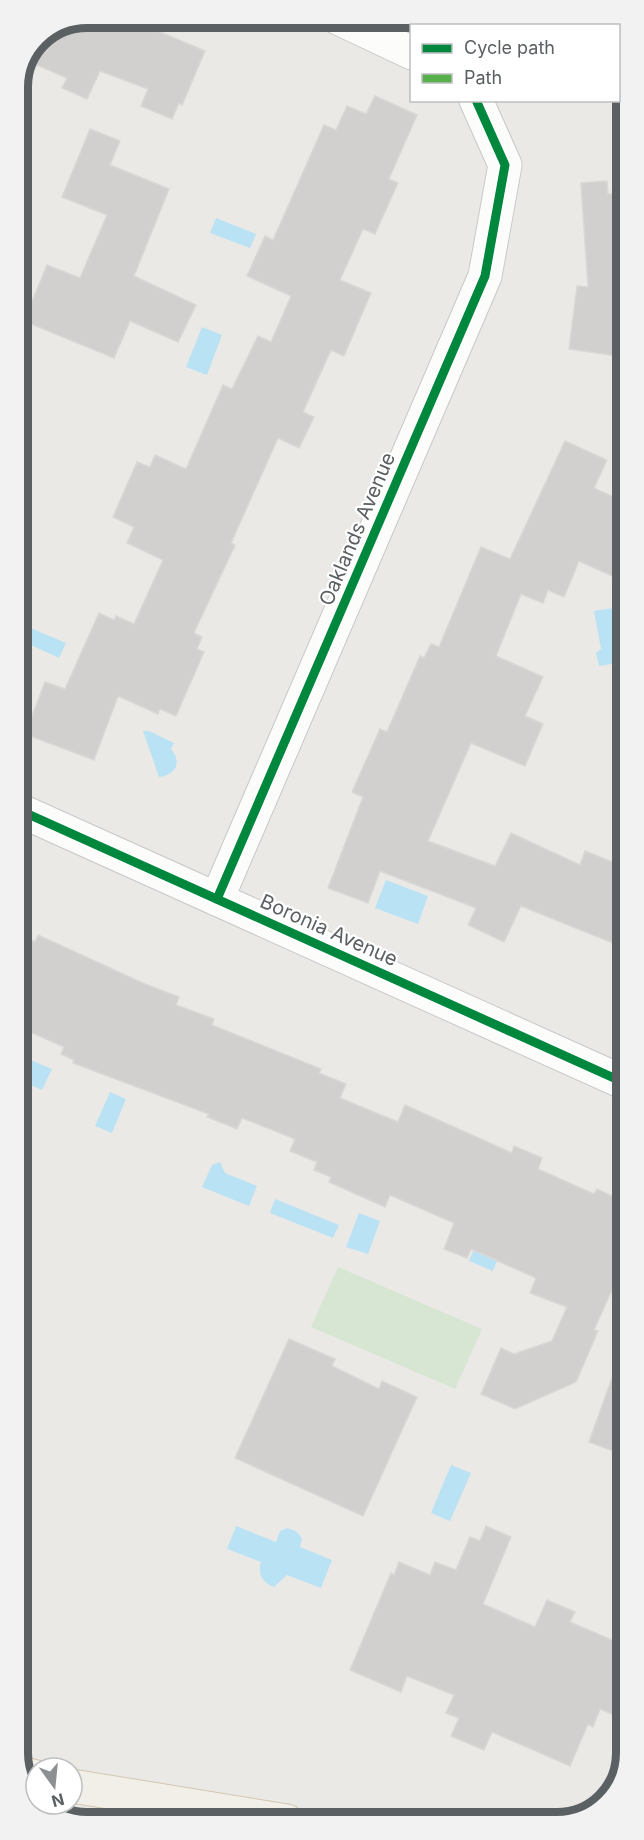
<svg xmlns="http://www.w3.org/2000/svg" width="644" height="1840" viewBox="0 0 644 1840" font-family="Inter,sans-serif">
<rect width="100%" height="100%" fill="#ebe9e6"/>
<g fill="#d6e6d2">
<path d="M525,18h37l19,7h-40z"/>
<path d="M338,1267l144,62 -27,60 -144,-62z"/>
</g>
<g fill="#bae2f5">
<path d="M216,218l40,16 -6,14 -40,-15z"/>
<path d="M202,327l20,8 -15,40 -21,-8z"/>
<path d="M18,333l13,4 -12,36z"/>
<path d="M619,607l5,32v23l-25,4 -3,-13 5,-4 -7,-38z"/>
<path d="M26,626l40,17 -7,15 -39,-18z"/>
<path d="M143,731h6l25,12 -3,6c12,14 4,26 -12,28z"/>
<path d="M617,778l8,2v18l-12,-2z"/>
<path d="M386,880l42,16 -10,28 -43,-16z"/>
<path d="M19,1055l33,14 -10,21 -22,-10z"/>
<path d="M110,1092l16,7 -14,34 -17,-7z"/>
<path d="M220,1162l5,11 32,13 -8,20 -47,-19 10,-22z"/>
<path d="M275,1199l64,26 -6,13 -63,-25z"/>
<path d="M359,1213l21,8 -12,33 -22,-7z"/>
<path d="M478,1239l24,10 -9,22 -24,-10z"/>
<path d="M451,1465l20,8 -21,48 -19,-8z"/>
<path d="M236,1526l40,16 4,-11 7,-3 9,3 6,7 -2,9 32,13 -11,28 -34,-13 -13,12c-11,-4 -17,-13 -13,-25l-34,-13z"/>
</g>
<g fill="#d1d0cf" stroke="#dad8d5" stroke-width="1.5">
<path d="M87,18h40l78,33 -23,54 -3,-2 -7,16 -31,-13 7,-17 -48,-18 -13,28 -25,-11 5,-10 -39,-17 11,-23z"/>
<path d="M375,96l42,19 -28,64 9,4 -23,51 -12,-5 -23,51 31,13 -27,63 -13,-6 -28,62 11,5 -15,31 -21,-10 -47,105 4,2 -41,88 8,4 -5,12 7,3 -28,64 -16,-7 -2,5 -40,-18 -24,64 -69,-26 20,-52 20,7 34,-76 15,7 2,-4 18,8 29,-64 -36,-17 7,-16 -21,-10 24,-55 13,5 5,-12 31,14 37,-84 9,4 26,-53 13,6 20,-46 -44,-20 18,-40 8,4 51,-115 12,5 11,-24 19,8z"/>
<path d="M90,129l30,12 -10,24 59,24 -35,87 62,29 -18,37 -48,-21 -16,37 -90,-37 23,-56 33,13 27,-63 -45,-18z"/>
<path d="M607,181l1,13 16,-1v164l-55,-8 8,-63 11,1 -7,-104z"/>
<path d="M565,441l42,19 -13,28 30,14v47l-12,27 -33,-15 -15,36 -16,-7 -5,13 -22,-9 -25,62 47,21 -18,39 18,8 -18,42 -54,-23 -43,98 67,25 16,-33 69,32 5,-14 40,16v81l-104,-42 -17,36 -36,-17 8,-17 -96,-37 -12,32 -40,-15 35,-91 -11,-5 28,-63 7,3 33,-76 4,2 7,-14 8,3 42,-100 29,12z"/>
<path d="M19,935l16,7 3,-7 107,49 34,13 -3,8 38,14 -2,6 109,44 -2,4 27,11 -6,14 58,24 7,-17 107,48 2,-7 28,12 -4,11 56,25 3,-5 28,13v59l-31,69 4,1 -22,51 -61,27 -34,-15 20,-46 13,6 38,-13 15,-34 -37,-14 6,-15 -65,-29 -4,9 -23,-9 10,-26 -64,-28 -5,12 -56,-25 2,-5 -17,-7 3,-8 -27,-11 5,-12 -53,-21 -5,11 -30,-12 2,-3 -136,-51 1,-3 -13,-6 3,-7 -45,-20z"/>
<path d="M289,1339l46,20 -3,7 47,23 3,-8 35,16 -54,119 -128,-58z"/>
<path d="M622,1350l3,1 1,105 -37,-14z"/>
<path d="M486,1526l25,11 -28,67 52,23 12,-27 28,12 -5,10 56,24v74l-26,-11 -7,18 -5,-3 -18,42 -78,-34 -8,18 -33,-14 8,-18 -13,-5 8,-18 -47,-19 -6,16 -51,-22 41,-97 3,2 5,-13 31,13 5,-13 21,8 14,-33 10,4z"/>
</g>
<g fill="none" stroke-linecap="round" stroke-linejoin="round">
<defs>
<g id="minor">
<path d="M338,18l74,35"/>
<path d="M19,810l606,273"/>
<path d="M217,899l268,-623 20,-111 -29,-65"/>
</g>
<g id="primary">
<path d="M21,1773l15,4"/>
<path d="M72,1786l215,35"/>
</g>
</defs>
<use href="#minor" stroke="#c7c8c8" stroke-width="35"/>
<use href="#primary" stroke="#d2c6b4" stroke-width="35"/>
<use href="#minor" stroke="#fcfcfb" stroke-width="33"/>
<use href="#primary" stroke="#f2efe8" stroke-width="33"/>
<path stroke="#58b04a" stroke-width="8" stroke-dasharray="15 8" stroke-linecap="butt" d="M460,26v-8"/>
<defs>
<g id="cycleway">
<path d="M19,810l606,273"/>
<path d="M217,899l268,-623 20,-111 -29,-65"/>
</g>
</defs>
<use href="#cycleway" stroke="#fff" stroke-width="13"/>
<use href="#cycleway" stroke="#00873e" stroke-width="9"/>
</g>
<g text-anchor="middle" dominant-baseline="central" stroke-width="4.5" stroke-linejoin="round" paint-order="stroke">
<g font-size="20" fill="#5b6063" stroke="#fff">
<text transform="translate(357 529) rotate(-67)">Oaklands Avenue</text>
<text transform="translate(329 930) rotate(24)">Boronia Avenue</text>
</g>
</g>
<path d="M0 0H644V1840H0ZM87 28H557A59 59 0 0 1 616 87V1753A59 59 0 0 1 557 1812H87A59 59 0 0 1 28 1753V87A59 59 0 0 1 87 28Z" fill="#f2f2f3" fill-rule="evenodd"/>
<path fill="none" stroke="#5b6063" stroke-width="8" d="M87 28H557A59 59 0 0 1 616 87V1753A59 59 0 0 1 557 1812H87A59 59 0 0 1 28 1753V87A59 59 0 0 1 87 28Z"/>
<rect x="410" y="24" width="210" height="78" fill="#ffffff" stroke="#bdbfc1" stroke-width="1.5"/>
<rect x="422" y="44" width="30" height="9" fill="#00873e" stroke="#bdbfc1" stroke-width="1.5"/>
<text x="464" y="54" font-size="18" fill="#5b6063">Cycle path</text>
<rect x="422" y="74" width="30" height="9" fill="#58b04a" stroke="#bdbfc1" stroke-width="1.5"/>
<text x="464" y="84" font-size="18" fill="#5b6063">Path</text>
<g transform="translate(54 1786) rotate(165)"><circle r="28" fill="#ffffff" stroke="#bdbfc1" stroke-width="1.5"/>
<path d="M0-4.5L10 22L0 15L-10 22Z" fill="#8d9091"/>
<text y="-9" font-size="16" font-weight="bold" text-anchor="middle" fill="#5b6063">N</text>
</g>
</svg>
